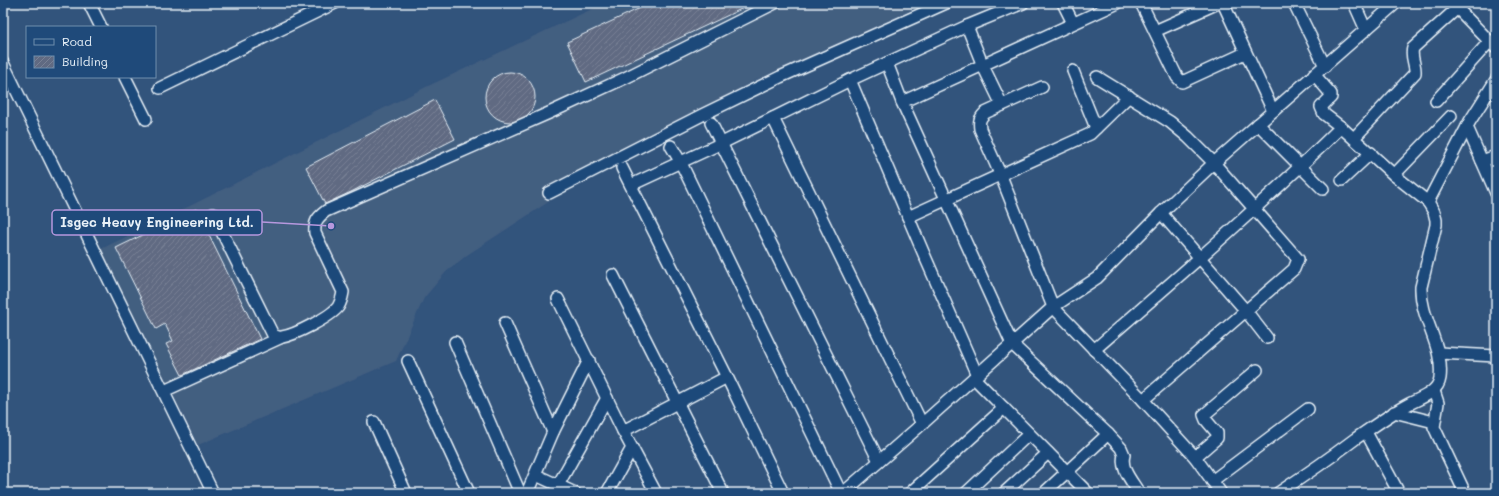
<svg xmlns="http://www.w3.org/2000/svg" width="1499" height="496" viewBox="0 0 1499 496" font-family="Mali,sans-serif">
<defs>
<pattern id="building-hatch" width="6" height="6" patternUnits="userSpaceOnUse"><rect width="6" height="6" fill="#606a82"/><path d="M-1 1l2-2M0 6l6-6M5 7l2-2" fill="none" stroke="#778094"/></pattern>
</defs>
<rect width="100%" height="100%" fill="#32547c"/>
<filter id="ink" filterUnits="userSpaceOnUse"><feTurbulence type="fractalNoise" baseFrequency=".025" numOctaves="2"/><feDisplacementMap in="SourceGraphic" scale="8" xChannelSelector="R" yChannelSelector="G"/><feConvolveMatrix kernelMatrix="1 2 1 2 8 2 1 2 1" color-interpolation-filters="sRGB"/></filter>
<g filter="url(#ink)">
<path fill="#435e80" d="M605,3h322l-175,79 -140,76 -39,28 -106,69 -21,17 -22,26 -28,63 -198,84 -97,-196 97,-47 228,-115z"/>
<g fill="url(#building-hatch)" stroke="#e8f1f8">
<path d="M651,3h103l-168,79 -19,-40z"/>
<circle cx="510" cy="97" r="25"/>
<path d="M435,100l20,39 -104,53 -26,12 -19,-37z"/>
<path d="M196,209l64,130 -78,36 -16,-31 7,-3 -8,-17 -9,5 -40,-81z"/>
</g>
<g fill="none" stroke-linecap="round" stroke-linejoin="round">
<defs>
<g id="minor">
<path d="M89,3l12,24"/>
<path d="M1063,3l10,20"/>
<path d="M1141,3l36,74 5,5 63,-29"/>
<path d="M1223,3l50,108"/>
<path d="M1294,3l31,63"/>
<path d="M1354,3l12,27"/>
<path d="M1457,8l39,40"/>
<path d="M967,26l16,40 19,39"/>
<path d="M1155,31l63,-28"/>
<path d="M3,63l210,430"/>
<path d="M887,63l15,39 110,242 96,90 13,14 3,7c-4,14 8,26 15,38"/>
<path d="M1073,71l23,57"/>
<path d="M125,77l21,42"/>
<path d="M1097,77l73,45 18,15 26,26 84,96 -4,10 -151,131"/>
<path d="M850,80l73,172 54,123"/>
<path d="M1042,87l-57,26c-6,6 -6,9 -5,16l21,47 52,131 90,93 52,57 26,36"/>
<path d="M160,88l175,-85"/>
<path d="M1436,101l54,-60"/>
<path d="M902,102l216,-99"/>
<path d="M773,118l149,306"/>
<path d="M711,123l168,338"/>
<path d="M1258,124l65,65"/>
<path d="M1467,127l29,66"/>
<path d="M1354,138l61,-65c1,-8 -5,-17 -2,-25l50,-45"/>
<path d="M671,146l9,15 161,332"/>
<path d="M1482,161l14,-5"/>
<path d="M622,168l105,209 56,116"/>
<path d="M1394,175l57,-59"/>
<path d="M1342,180l29,-27"/>
<path d="M631,185l91,-42 128,-63 117,-54 56,-23"/>
<path d="M549,193l153,-78 78,-38 166,-74"/>
<path d="M1428,202l42,-81 26,-41"/>
<path d="M1161,213l85,98 21,27"/>
<path d="M213,214l60,121c3,1 6,3 9,2 13,-2 48,-20 56,-30 3,-5 4,-9 5,-15l-28,-59c-1,-11 2,-15 11,-22l223,-98 76,-35 150,-75"/>
<path d="M908,217l182,-83 39,-38"/>
<path d="M613,275l110,218"/>
<path d="M558,299l65,132 33,62"/>
<path d="M505,323l48,109"/>
<path d="M455,342l65,151"/>
<path d="M1094,350c84,-73 168,-145 247,-223"/>
<path d="M1439,353l57,3"/>
<path d="M408,361l61,132"/>
<path d="M974,378l114,115"/>
<path d="M164,391l116,-53"/>
<path d="M1434,391l4,12 -4,24 31,66"/>
<path d="M1394,412l40,10"/>
<path d="M374,422l32,71"/>
<path d="M623,431l104,-54"/>
<path d="M1366,432l33,61"/>
<path d="M1195,457l22,-19v-5l-11,-13 -2,-5 53,-45"/>
<path d="M536,475l39,18"/>
<path d="M1212,481l96,-72"/>
<path d="M558,485l49,-87"/>
<path d="M527,493l26,-61 36,-72"/>
<path d="M607,493l25,-45"/>
<path d="M843,493l79,-69 131,-117 44,-29 64,-65 53,-50 182,-160"/>
<path d="M910,493l94,-85"/>
<path d="M966,493l63,-59"/>
<path d="M1004,493l44,-40"/>
<path d="M1044,493l64,-59"/>
<path d="M1278,493c26,-17 52,-35 77,-54 18,-12 35,-25 54,-35 11,-6 29,-11 31,-26 4,-32 -20,-59 -19,-91l15,-62v-5l-2,-8 -6,-10 -34,-27 -53,-48 -17,-13 -3,-7 10,-10v-3l-17,-20"/>
</g>
</defs>
<use href="#minor" stroke="#e8f1f8" stroke-width="14"/>
<use href="#minor" stroke="#1f4a7a" stroke-width="11"/>
</g>
</g>
<path fill="none" stroke="#b798de" stroke-width="1.5" d="M331 226L262 222"/>
<circle fill="#b798de" stroke="#1f4a7a" stroke-width="1.5" cx="331" cy="226" r="4"/>
<rect fill="#1f4a7a" stroke="#b798de" stroke-width="1.5" x="52" y="210" width="210" height="25" rx="4"/>
<g font-size="13" text-anchor="middle" font-weight="bold" fill="#e8f1f8">
<text x="157" y="227">Isgec Heavy Engineering Ltd.</text>
</g>
<rect width="1499" height="496" fill="none" stroke="#1f4a7a" stroke-width="16"/>
<rect x="8" y="8" width="1483" height="480" fill="none" stroke="#e8f1f8" stroke-width="1.5" filter="url(#ink)"/>
<rect x="26" y="26" width="130" height="52" fill="#1f4a7a" stroke="#6f8dac"/>
<rect x="34" y="39" width="20" height="6" fill="#1f4a7a" stroke="#6f8dac"/>
<text x="62" y="46" font-size="12" fill="#e8f1f8">Road</text>
<rect x="34" y="56" width="20" height="12" fill="url(#building-hatch)" stroke="#6f8dac"/>
<text x="62" y="66" font-size="12" fill="#e8f1f8">Building</text>
</svg>
